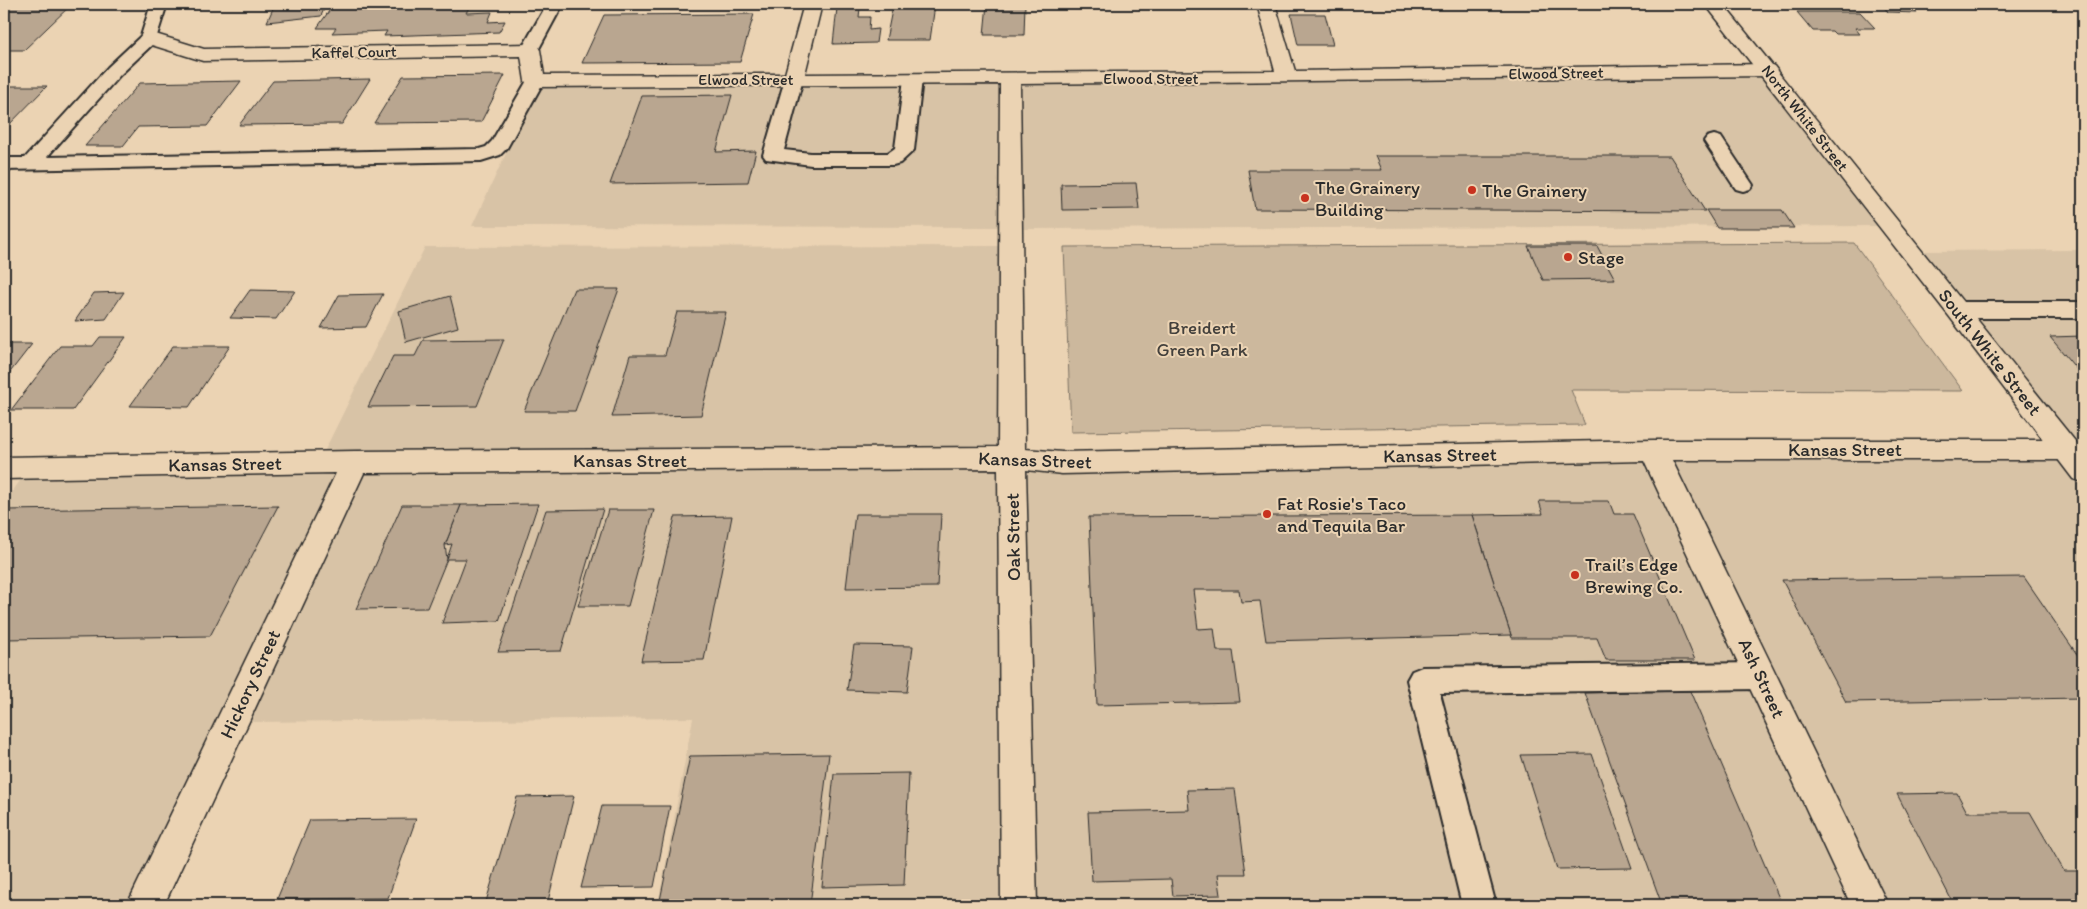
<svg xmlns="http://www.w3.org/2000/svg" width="2087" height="909" viewBox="0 0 2087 909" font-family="Itim,sans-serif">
<rect width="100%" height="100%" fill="#ebd3b3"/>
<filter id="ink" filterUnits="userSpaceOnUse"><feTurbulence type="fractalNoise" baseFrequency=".02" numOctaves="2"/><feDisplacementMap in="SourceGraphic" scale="10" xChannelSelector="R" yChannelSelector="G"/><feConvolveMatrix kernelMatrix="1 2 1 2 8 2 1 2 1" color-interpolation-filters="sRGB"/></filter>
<g filter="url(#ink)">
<g fill="#d8c3a6">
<path d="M1763,74l121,152 -867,3 -2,-147z"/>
<path d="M1006,81v146l-534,-1 67,-143z"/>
<path d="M1007,246l-3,207 -682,3 103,-209z"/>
<path d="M2083,250v208l-164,-207z"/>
<path d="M2064,457l19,25v423h-1052l-9,-442z"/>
<path d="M1003,462l8,443h-353l35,-187 -453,4 -87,183h-149v-402l21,-29z"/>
</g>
<path fill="#ccb89d" stroke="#7c7264" d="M1854,243l109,148 -392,-1 14,35 -514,7 -7,-185z"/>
<g fill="#b9a690" stroke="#2b2b2b">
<path d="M4,4h68l-48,46h-20z"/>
<path d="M275,4h51l-5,12 -54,6z"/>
<path d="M334,4h137l-5,9 26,-1 -4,10 17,-1 -6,11 -115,4 3,-5 -55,2 4,-5h-19z"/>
<path d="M987,4h38l-1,31h-40z"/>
<path d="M1881,4h28l8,9 -29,-1z"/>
<path d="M893,5h42l-5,35h-44z"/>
<path d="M837,8h23l-1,9h11l-1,13 9,-1 -2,14 -43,1z"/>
<path d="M1797,12h63l15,16h-20l5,6h-25l-3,-3h-19z"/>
<path d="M754,14l-14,48 -158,1 22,-48z"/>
<path d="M1291,14h34l8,31h-35z"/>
<path d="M505,75l-24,47 -107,1 29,-47z"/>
<path d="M370,79l-28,45 -103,1 34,-44z"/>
<path d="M241,81l-34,45 -69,1 -15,19h-38l55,-63z"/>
<path d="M4,86h43l-43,44z"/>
<path d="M732,95l-16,57 40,-1 -8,31 -138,2 32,-88z"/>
<path d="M1375,156h295l35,55 -450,-2 -7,-39h133z"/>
<path d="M1136,183l3,26 -77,1 -1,-26z"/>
<path d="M1706,210h76l12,18h-77z"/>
<path d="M1528,246h69l18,33 -72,1z"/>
<path d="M574,289h45l-44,122h-51z"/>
<path d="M250,290l45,1 -19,28 -46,-1z"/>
<path d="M124,292l-18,27 -31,2 19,-28z"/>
<path d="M383,294l-17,33 -45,1 18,-33z"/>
<path d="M450,296l8,31 -52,15 -7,-31z"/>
<path d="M677,312h49l-25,103 -89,2 18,-62h35z"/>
<path d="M2083,336v41l-33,-40z"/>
<path d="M100,337h26l-53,73h-62l49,-64h33z"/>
<path d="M504,339l-27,67 -109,1 25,-51h22l8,-16z"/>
<path d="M4,344h28l-28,36z"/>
<path d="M173,346h57l-41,61 -59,-1z"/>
<path d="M1539,501h70l5,13h19l62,146h-89l-9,-22h-85l-40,-123 71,-1z"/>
<path d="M538,504l-39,117 -57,2 24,-64h-19l5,-15 -7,1 16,-40z"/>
<path d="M402,505h59l-16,40 2,14 -20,49 -71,1z"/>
<path d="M278,506l-68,130 -206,3v-126l2,-3z"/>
<path d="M603,509l-42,142 -63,1 48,-142z"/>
<path d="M608,510h46l-26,96h-50z"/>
<path d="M855,514h86l-4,73 -91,1z"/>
<path d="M1472,515l39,120 -245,6 -6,-40 -19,1 -2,-12h-46l5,39 16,-1 3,23h16l7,51 -143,3 -8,-188z"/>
<path d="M732,516l-28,144 -63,1 34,-144z"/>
<path d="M2024,577l59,86v35l-237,4 -64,-122z"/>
<path d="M854,645l59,1 -6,46 -60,-2z"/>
<path d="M1690,691l92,214h-120l-77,-212z"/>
<path d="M829,754l-19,151h-151l31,-149z"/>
<path d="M1592,754l40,114 -75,1 -36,-114z"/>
<path d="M909,773l-5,112 -82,2 12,-113z"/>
<path d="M1235,789l11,85h-28l3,21 -48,1 -2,-17 -79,2 -4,-69 101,-2 -2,-20z"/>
<path d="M1957,793l10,19h63l34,59h19v34h-129l-57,-111z"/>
<path d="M574,796l-27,109h-62l32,-108z"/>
<path d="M602,806h68l-16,81 -73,1z"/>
<path d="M416,819l-28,79 -111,1 33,-79z"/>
</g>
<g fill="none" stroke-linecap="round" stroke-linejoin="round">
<defs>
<g id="service">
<path d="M151,4h16l-12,38 -35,33 -73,82 432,-8 7,-2 6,-6 37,-64h12l3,4 -37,67 -7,7 -19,6 -477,9v-12h21l83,-91 33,-31z"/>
<path d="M547,4h16l-27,50h-12l-3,-4z"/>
<path d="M794,74l6,1 3,4 -19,71 27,3h77l7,-5 9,-69 3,-4h12l3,4 -8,71 -14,13 -7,2h-82l-45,-6 -3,-4 22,-76 3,-4z"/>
<path d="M1714,135l7,2 32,48 -3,4 -7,2 -7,-2 -3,-4 -29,-44 3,-4z"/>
<path d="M1958,302h125v16h-125l-8,-3 -3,-5 3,-5z"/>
<path d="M1761,663l10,4 5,9 -5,9 -10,4 -321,4 56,212h-34l-55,-225 5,-9 10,-4z"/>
</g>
<path id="minor" d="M804,4h18l-17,70 470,-3 -18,-67h18l20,67 472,-7 7,2 3,4 -3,4 -7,2 -747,8 5,365 37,3 591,-12h413l10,3 4,7 -4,7 -10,3h-394l216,445h-37l-207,-444 -582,13 -36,-4 11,435h-36l-3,-436 -634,4 -200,432h-37l209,-432 -332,6v-22l351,-6 643,-4 2,-363 -465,3 -7,-2 -3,-4 -4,-25 -318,5 -61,-19 -3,-4 3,-4 7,-2 55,17 326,-5 7,2 3,4 4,25 241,-1z"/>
<path id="tertiary" d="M1705,4h18l360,447v31l-10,-3 -124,-163z"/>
</defs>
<use href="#service" stroke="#2b2b2b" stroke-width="4"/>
<use href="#minor" stroke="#2b2b2b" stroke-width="3"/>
<use href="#tertiary" stroke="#2b2b2b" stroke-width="3"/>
<use href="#service" fill="#ebd3b3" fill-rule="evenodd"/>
<use href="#minor" fill="#ebd3b3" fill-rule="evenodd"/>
<use href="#tertiary" fill="#ebd3b3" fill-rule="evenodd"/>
</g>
</g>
<g fill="#c8321e" stroke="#ebd3b3" stroke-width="2">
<circle cx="1472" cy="190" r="5"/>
<circle cx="1305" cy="198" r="5"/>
<circle cx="1568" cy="257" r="5"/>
<circle cx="1267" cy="514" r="5"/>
<circle cx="1575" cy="575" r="5"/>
</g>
<g text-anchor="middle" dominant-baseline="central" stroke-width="4" stroke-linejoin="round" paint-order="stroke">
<g font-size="16" fill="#2b2b2b" stroke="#ebd3b3">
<text transform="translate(354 52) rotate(-1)">Kaffel Court</text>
<text transform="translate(1556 73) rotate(-1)">Elwood Street</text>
<text x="1151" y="78">Elwood Street</text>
<text x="746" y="79">Elwood Street</text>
<text transform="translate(1805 118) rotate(52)">North White Street</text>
</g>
<g font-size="19" fill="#2b2b2b" stroke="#ebd3b3" text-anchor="start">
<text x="1315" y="187">The Grainery<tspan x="1315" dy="22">Building</tspan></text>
<text x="1482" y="190">The Grainery</text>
<text x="1578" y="257">Stage</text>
<text x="1277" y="503">Fat Rosie's Taco<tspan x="1277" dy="22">and Tequila Bar</tspan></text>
<text x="1585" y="564">Trail’s Edge<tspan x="1585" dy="22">Brewing Co.</tspan></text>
</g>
<g font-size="19" fill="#43403c" stroke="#ebd3b3">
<text x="1202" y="327">Breidert<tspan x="1202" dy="22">Green Park</tspan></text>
</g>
<g font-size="19" fill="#2b2b2b" stroke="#ebd3b3">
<text transform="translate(1990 352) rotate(52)">South White Street</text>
<text x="1845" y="449">Kansas Street</text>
<text transform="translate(1440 455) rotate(-1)">Kansas Street</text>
<text x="630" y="460">Kansas Street</text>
<text transform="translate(1035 460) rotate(2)">Kansas Street</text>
<text transform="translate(225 464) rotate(-1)">Kansas Street</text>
<text transform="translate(1013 537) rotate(-91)">Oak Street</text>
<text transform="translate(1762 678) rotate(65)">Ash Street</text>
<text transform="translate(250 684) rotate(-65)">Hickory Street</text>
</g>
</g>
<rect width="2087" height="909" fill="none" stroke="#ebd3b3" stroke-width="20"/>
<rect x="10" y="10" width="2067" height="889" fill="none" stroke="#2b2b2b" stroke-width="2" filter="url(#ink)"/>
</svg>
